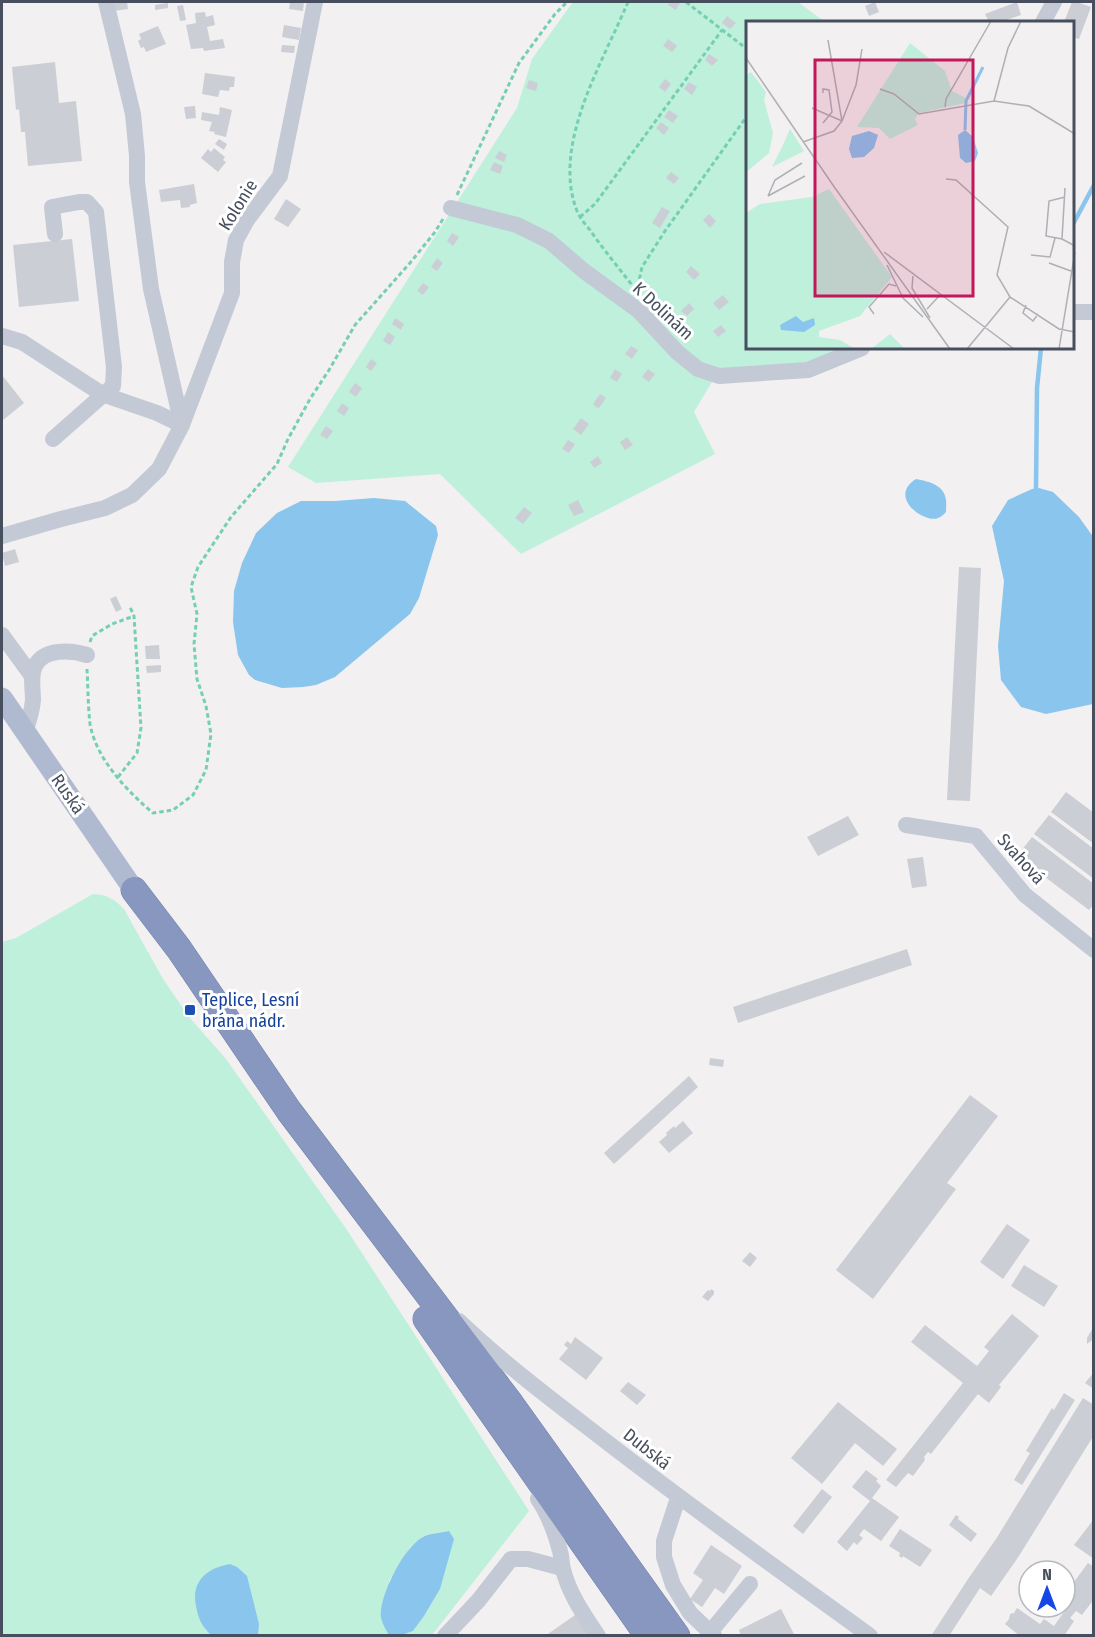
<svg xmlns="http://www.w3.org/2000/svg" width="1095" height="1637" viewBox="0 0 1095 1637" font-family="'Fira Sans Condensed',sans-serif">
<rect width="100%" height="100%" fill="#f2f0f0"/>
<g fill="#bef0dc">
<path d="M573,2h225l27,20h-78v326h96l-36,15 -88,7 -25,42 21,42 -194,100 -81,-80 -124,9 -28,-16 229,-359 15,-49z"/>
<path d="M93,894c15,1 21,5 31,15l39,70 26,38 37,42 121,171 182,281 -97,124h-30l11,-4 11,-15 16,-27 -16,-53 -14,11 -21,34v54h3h-134l-54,-6 7,6h-209v-693l14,-4z"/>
</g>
<g fill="#8ac5ee">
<path d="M916,479c10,2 26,5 29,17 2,5 1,11 1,16 -2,2 -5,5 -8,6 -13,6 -51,-21 -22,-39z"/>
<path d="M1039,488l14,4 26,25 15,21 -1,166 -47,10 -25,-7 -20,-27 -3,-34 6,-65 -12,-55 16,-26 24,-11z"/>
<path d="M374,498l31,3 31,25 2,9 -19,63 -9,16 -75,63 -19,8 -13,2 -21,1 -27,-8 -6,-5 -11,-20 -5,-33 1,-31 8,-28 14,-30 21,-20 24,-12h34z"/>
<path d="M449,1531l5,8 -14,50 -16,27 -11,15 -11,4h-13c-3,-5 -7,-12 -8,-18 -2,-21 24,-73 44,-81 7,-3 16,-3 24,-5z"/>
<path d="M230,1564l7,3 10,9 12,48 -1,11h-47c-9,-8 -13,-17 -15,-29 -5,-25 11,-38 34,-42z"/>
</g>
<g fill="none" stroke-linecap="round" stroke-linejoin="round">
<g stroke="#8ac5ee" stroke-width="4.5">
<path d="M1072,226l22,-41"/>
<path d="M1036,489l1,-101 4,-40"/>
</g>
</g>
<g fill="#ccced5">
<path d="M111,2h16l1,7 -14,2z"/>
<path d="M290,2h14l-1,9 -14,-2z"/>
<path d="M670,2h8l2,1 -4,7 -8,-5z"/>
<path d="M875,2l4,10 -10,4 -4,-10z"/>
<path d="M1017,2l4,13 -20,7h-12l-4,-8z"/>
<path d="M1072,2h5l14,5 -12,32 -7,-2v-15h-8z"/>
<path d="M168,3v5l-13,2v-5z"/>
<path d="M183,5l3,15 -6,1 -3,-15z"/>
<path d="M205,12l1,5 7,-2 2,10 -8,2 3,14 13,-2 2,9 -21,3 -1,-3 -12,1 -5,-24 10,-2 -1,-10z"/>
<path d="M727,16l9,7 -6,6 -8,-6z"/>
<path d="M284,25l17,3 -2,12 -17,-3z"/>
<path d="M158,26l8,18 -20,8 -2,-5 -3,1 -1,-2 -2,-5 3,-2 -2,-5z"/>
<path d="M668,39l9,7 -5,6 -9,-6z"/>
<path d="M282,45l13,1 -1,7 -13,-1z"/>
<path d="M709,54l9,6 -6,6 -7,-6z"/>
<path d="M55,62l4,41 17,-2 6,60 -54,5 -3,-34h-4l-2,-23 -3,1 -4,-43z"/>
<path d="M205,73l30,4 -1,10h-4l-1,4 -9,-1 -2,7 -16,-3z"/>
<path d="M665,79l6,5 -6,8 -6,-5z"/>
<path d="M529,80l9,3 -2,8 -10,-3z"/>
<path d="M689,82l8,5 -5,8 -8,-6z"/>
<path d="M195,106l1,12 -10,1 -2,-12z"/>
<path d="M220,107l12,3 -6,27 -12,-3 1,-2 -6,-1 3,-9 -11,-2 1,-8 17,3z"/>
<path d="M669,110l9,6 -5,7 -9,-6z"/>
<path d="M661,122l8,6 -5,7 -8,-7z"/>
<path d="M219,139l8,5 -3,6 -9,-6z"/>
<path d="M214,148l11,9 -2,3 3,2 -8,10 -17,-14 7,-9 3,3z"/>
<path d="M499,151l8,4 -3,7 -9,-4z"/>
<path d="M494,162l9,4 -3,8 -10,-4z"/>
<path d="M671,172l8,6 -5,6 -8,-6z"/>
<path d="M194,184l3,19 -7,2v2l-9,1 -1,-8 -19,2 -2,-12z"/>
<path d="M286,199l15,10 -13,18 -14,-8z"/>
<path d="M662,207l8,4 -10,17 -8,-5z"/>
<path d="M709,214l7,7 -6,7 -7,-8z"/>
<path d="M452,233l7,4 -6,9 -6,-5z"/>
<path d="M72,239l7,62 -60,6 -6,-62z"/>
<path d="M437,258l6,5 -6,8 -6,-4z"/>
<path d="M691,266l9,8 -6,6 -8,-8z"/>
<path d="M423,283l6,4 -6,8 -6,-4z"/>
<path d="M723,295l6,7 -10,8 -6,-7z"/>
<path d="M689,303l5,6 -7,7 -6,-5z"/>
<path d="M395,318l9,6 -3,6 -9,-6z"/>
<path d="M721,325l5,6 -8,6 -5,-6z"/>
<path d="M388,332l7,5 -5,8 -7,-4z"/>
<path d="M631,346l7,4 -6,9 -7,-5z"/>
<path d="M371,359l6,4 -6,8 -5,-4z"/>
<path d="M615,369l7,5 -5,8 -7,-4z"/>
<path d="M648,369l7,5 -6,8 -7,-5z"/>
<path d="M2,375l22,28 -22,18z"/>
<path d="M355,383l7,5 -6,9 -7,-5z"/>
<path d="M600,394l6,4 -7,10 -1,-1 -1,1 -4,-4z"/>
<path d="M342,403l7,5 -5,8 -7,-5z"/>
<path d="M581,418l8,6 -8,11 -8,-6z"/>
<path d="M326,426l7,5 -6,8 -7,-4z"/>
<path d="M627,437l6,8 -8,5 -5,-8z"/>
<path d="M568,440l7,4 -6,9 -7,-4z"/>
<path d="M598,456l4,7 -8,5 -4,-6z"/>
<path d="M578,500l6,12 -10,4 -6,-11z"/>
<path d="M524,507l8,6 -9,11 -8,-6z"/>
<path d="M15,549l4,13 -14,4 -3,-13z"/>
<path d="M959,567l22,1 -11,233 -23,-1z"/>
<path d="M116,596l6,13 -6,3 -6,-13z"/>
<path d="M159,645l1,14h-14l-1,-13z"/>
<path d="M161,665v7l-14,1 -1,-7z"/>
<path d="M1066,792l28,21v31l-43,-32z"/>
<path d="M1049,815l45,34v30l-60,-45z"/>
<path d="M848,816l11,19 -41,21 -11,-19z"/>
<path d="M1032,837l62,47v20l-5,6 -72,-54z"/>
<path d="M923,857l4,29 -15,2 -5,-29z"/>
<path d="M907,949l5,16 -174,58 -5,-16z"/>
<path d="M710,1058l14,2 -1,7 -14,-2z"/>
<path d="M689,1076l9,11 -84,77 -10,-11z"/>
<path d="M970,1095l28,21 -51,67 9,6 -83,110 -37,-29z"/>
<path d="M683,1121l10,12 -24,20 -10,-11 8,-7 -1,-2 8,-7 1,2z"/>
<path d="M1007,1224l23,16 -27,39 -23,-17z"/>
<path d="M750,1252l7,6 -7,9 -8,-6z"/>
<path d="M1024,1265l34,21 -14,21 -33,-21z"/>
<path d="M711,1289l3,2v3l-6,7 -6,-4 6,-7 2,1z"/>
<path d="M1012,1314l27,22 -40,49 2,2 -12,16 -11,-9 -47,60 -3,-2 -4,5 1,3 -12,16 -5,-3 -12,14 -10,-7 77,-97 -52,-41 14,-17 52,41 12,-15 -5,-4z"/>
<path d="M1094,1326v11l-3,4 -4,3v-6z"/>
<path d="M575,1337l28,21 -17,22 -27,-21 9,-11 -4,-3 3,-4 4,3z"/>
<path d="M1094,1372v17l-9,-6z"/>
<path d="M628,1382l18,13 -9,10 -17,-14z"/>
<path d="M1064,1393l11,7 -53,85 -8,-5 16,-27 -4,-2 26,-43 2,2z"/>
<path d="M1083,1398l11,7v30l-75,121 -28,40 -11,-8 -31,48h-18l37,-57 28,-40z"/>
<path d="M838,1402l59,47 -14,17 -28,-23 -33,41 -31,-26z"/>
<path d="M866,1470l12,9 -2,2 5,5 -9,12 27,19 -18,24 -17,-12 -5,6 4,3 -6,7 -3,-3 -7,9 -10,-9 33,-41 -18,-14z"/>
<path d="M822,1489l10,8 -29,37 -10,-8z"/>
<path d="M956,1515l3,2 -1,2 19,15 -6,8 -22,-17z"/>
<path d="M1094,1519v40l-20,-14z"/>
<path d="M900,1529l32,21 -12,17 -17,-11 -1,2 -3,-2 1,-3 -11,-7z"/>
<path d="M711,1545l31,21 -18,28 -9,-6 -13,19 -12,-8 13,-19 -10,-7z"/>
<path d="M1088,1563l6,4v32l-12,16 -6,-4 -6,7 4,3 -10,15h-44l-15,-12 4,-5 1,-5 4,-1 3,-5 23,16 4,-5 10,7 17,-24 -6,-5 7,-10 -1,-1z"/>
<path d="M781,1609l14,27h-54l-2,-6z"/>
<path d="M578,1613l27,23h-60z"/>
</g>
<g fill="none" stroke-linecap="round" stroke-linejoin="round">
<defs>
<g id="highway">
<path d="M134,890l45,59 110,162 222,293 166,232"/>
<path d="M426,1319l222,317"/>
</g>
</defs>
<use href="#highway" stroke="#7282ab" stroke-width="27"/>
<g stroke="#75cfb5" stroke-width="3" stroke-dasharray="4.5 3" stroke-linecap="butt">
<path d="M628,2c-25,60 -77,143 -51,209 3,7 8,13 13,19 13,19 28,37 42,55"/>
<path d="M686,2l61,47"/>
<path d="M457,195l62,-132 36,-49 12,-12"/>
<path d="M580,217l15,-13 127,-174"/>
<path d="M640,294l-1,-13 3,-14 23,-36 82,-115"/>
<path d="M90,642l2,-6 20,-12 22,-8"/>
<path d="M87,669c1,18 1,37 3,55 6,35 38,68 63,89l20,-3 20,-15 13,-25 5,-36 -5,-28 -9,-27 -3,-35 3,-30 -6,-27 7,-20 33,-50 46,-53 11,-25 22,-40 19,-29 26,-45 55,-62 25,-31 8,-13"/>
<path d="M118,777l19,-24 4,-25 -7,-112 -4,-9"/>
</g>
<g stroke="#c3c9d5" stroke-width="16">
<path d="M1043,22l11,-20"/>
<path d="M451,208l66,17 32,16 35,30 55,40 38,41 21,17 21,7 89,-6 54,-22"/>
<path d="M1072,312h22"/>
<path d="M2,336l20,6 80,52 55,19 25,12 50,-132v-31l4,-22 11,-20 33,-44 35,-174"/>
<path d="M53,439l60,-53 1,-19 -18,-155 -9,-10h-8l-27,5 3,27"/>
<path d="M2,536l59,-17 44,-11 27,-13 27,-26 23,-44 -31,-136 -14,-107v-26l-4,-42 -27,-112"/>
<path d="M2,635l30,41"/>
<path d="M25,732c4,-11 7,-21 8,-32 0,-11 -3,-24 2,-34 9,-18 36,-16 52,-11"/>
<path d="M906,825l70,11 49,59 69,55"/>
<path d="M459,1321c44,42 92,78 140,115 89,69 180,134 271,200"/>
<path d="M678,1498l-14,43v16l9,28 17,28 24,23"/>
<path d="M538,1499c11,16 17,33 22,52 2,6 1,12 3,18 6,25 21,46 35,67"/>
<path d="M711,1631l39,-47"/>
<path d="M445,1636l33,-35 33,-42h17l34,9"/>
</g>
<path stroke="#afb9cf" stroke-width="21" d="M2,698l132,192"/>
<use href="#highway" stroke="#8797c0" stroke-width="26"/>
</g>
<rect fill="#1a4fb4" stroke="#fff" stroke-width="2" x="184" y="1004" width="12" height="12" rx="3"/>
<g text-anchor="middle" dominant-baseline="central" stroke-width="6" stroke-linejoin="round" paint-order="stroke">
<g font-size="18" fill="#474f5e" stroke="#fff">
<text transform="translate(238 205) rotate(-58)">Kolonie</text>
<text transform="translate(663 311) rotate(43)">K Dolinám</text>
<text transform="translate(68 794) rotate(55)">Ruská</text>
<text transform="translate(1021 859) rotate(48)">Svahová</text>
<text transform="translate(647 1449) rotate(38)">Dubská</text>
</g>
<g font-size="18" fill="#164399" stroke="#fff" text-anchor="start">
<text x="202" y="1000">Teplice, Lesní<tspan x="202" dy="21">brána nádr.</tspan></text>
</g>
</g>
<g transform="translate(746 21)">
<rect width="328" height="328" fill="#f2f0f0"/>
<path d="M164,22l35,28 7,20 14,7 -1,5 -46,10 -4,6 3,6 -28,14 -11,-11 -22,-1zM5,51l15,20 -2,8 9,33 -4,20 -23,19v-97zM44,108l14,22 -32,16 10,-20zM83,168l63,88 -32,39 -41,15v6l21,3 15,9h-109v-136l14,-9 52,-7zM144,313l15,15h-34z" fill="#bef0dc"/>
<path d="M219,109l8,7 5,16 -3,8 -9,2 -6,-5 -2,-23zM123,110l9,4 -4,13 -10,9 -12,1 -3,-9 3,-13zM50,295l7,6 11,-4 1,7 -11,7 -23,-2 -1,-5z" fill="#8ac5ee"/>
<path fill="none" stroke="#8ac5ee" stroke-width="3" d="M219,109l1,-29 17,-34"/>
<path fill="none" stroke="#aeb0b6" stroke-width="1.5" d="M0,37l89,130M134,68l14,5 25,20 75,-13 35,5 46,28M248,80l14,-53 13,-27M199,86l1,-8 45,-78M66,87l30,13 14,-36 6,-36M77,102l9,-11 -3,-22 -6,-1v4M57,121l31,-11 8,-10 -14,-81M200,158l10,1 52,47 -11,48 13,22M89,167l115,161M319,167l-3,51 13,7M22,175l7,-16 27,-17M22,175l37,-20M316,218l-16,-3 3,-35 16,-4M138,231l130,97M285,234l19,2 5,-19M303,242l22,8M141,244l16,33 20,19M167,255l-1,12 18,30M280,284l-3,8 10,8 5,-7M181,288l13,-14M128,293l-5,-7 20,-23 7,2M221,328l43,-52 49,32 16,3M313,328l16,-97"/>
<path fill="#c2185b" fill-opacity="0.15" stroke="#c2185b" stroke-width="3" d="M69,39h158v236h-158z"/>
<rect width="328" height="328" fill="none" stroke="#474f5e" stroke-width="3"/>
</g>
<rect width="1095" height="1637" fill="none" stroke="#474f5e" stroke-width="6"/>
<g transform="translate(1047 1589)"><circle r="28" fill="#ffffff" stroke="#b5b9bf" stroke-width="1.5"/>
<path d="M0-4.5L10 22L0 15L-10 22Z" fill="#1547e7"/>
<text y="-9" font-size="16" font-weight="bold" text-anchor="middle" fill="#474f5e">N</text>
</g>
</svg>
